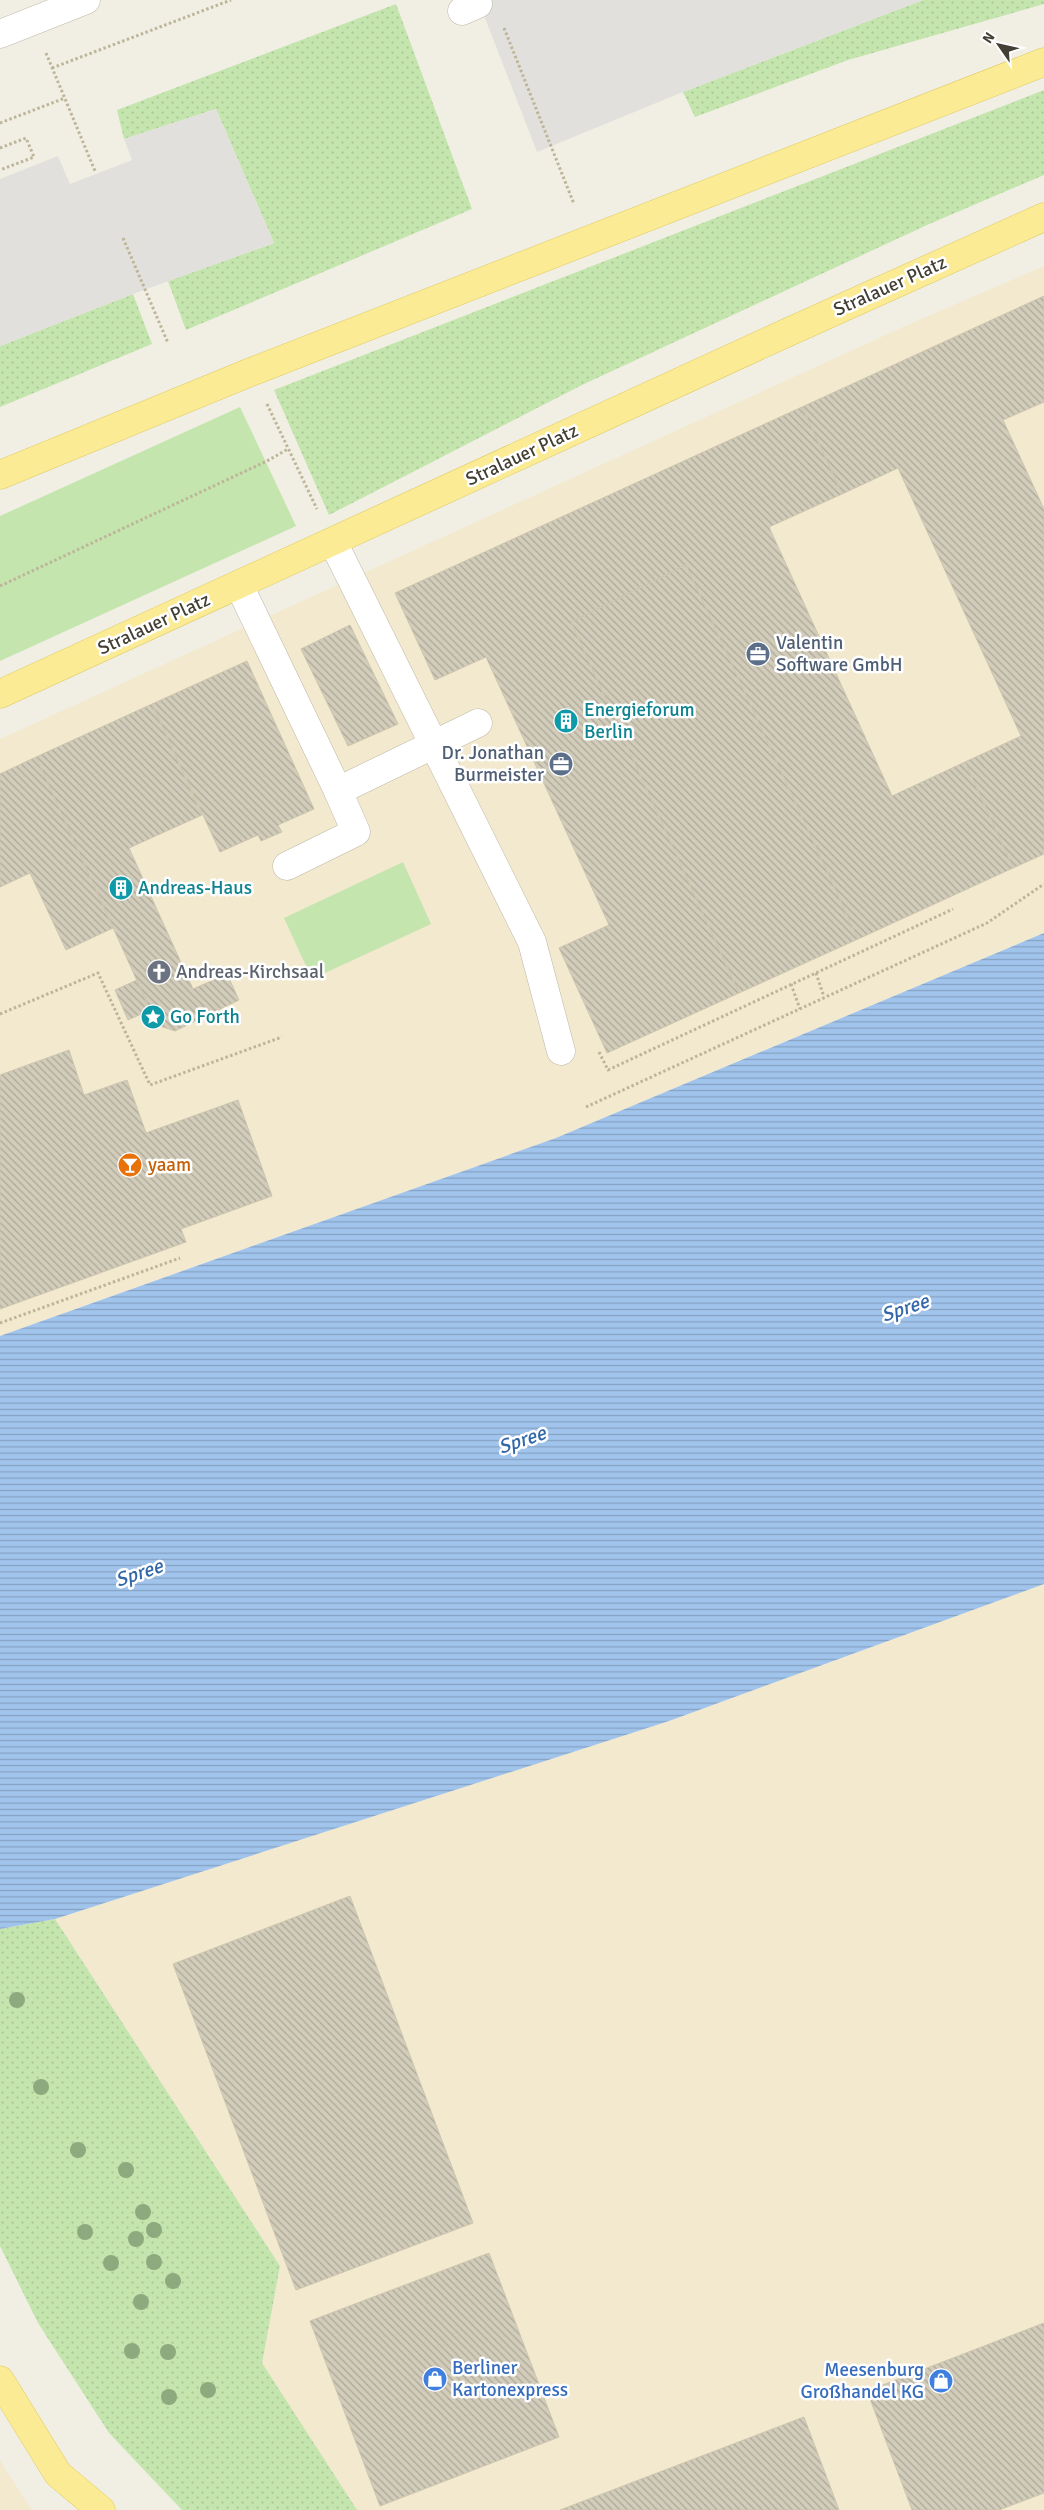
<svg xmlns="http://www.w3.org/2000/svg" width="1044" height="2510" viewBox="0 0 1044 2510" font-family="Signika,sans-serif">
<defs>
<pattern id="grass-dots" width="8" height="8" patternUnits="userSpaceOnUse" patternTransform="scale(1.25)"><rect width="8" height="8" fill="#c4e5ad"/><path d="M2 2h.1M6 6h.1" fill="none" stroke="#aac695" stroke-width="1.8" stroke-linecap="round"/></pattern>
<pattern id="water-rules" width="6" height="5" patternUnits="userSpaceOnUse" patternTransform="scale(1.25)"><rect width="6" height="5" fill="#a1c4ed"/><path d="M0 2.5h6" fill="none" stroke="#85a1c1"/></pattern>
<pattern id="building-back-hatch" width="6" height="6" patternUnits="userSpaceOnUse" patternTransform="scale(1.25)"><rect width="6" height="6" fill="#d2ccba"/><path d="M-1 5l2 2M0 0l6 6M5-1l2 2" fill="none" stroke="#aca798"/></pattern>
</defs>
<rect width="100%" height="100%" fill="#f1efe4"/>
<g fill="#f3e9cf">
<path d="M1044,266v667l-488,205 -556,198v-597l914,-417z"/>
<path d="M1044,1584v926h-687l-96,-147 19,-97 -225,-347 614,-198z"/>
<path d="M0,2460l4,7 28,43h-32z"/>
</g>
<g fill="url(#grass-dots)">
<path d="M923,0h121v4l-196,56 -153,57 -12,-25z"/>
<path d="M396,4l76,205 -286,121 -18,-49 106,-38 -58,-134 -92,30 -7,-29z"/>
<path d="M1044,90v85l-117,50 -345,160 -253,130 -55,-125z"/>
<path d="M133,294l19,50 -152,63v-61z"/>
<path d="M55,1919l225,347 -18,97 95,147h-175l-73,-77 -71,-110 -38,-77v-317z"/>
</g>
<g fill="#c4e5ad">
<path d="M240,407l56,119 -296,135v-145z"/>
<path d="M403,862l28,62 -119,55 -28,-61z"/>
</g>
<g fill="#e2e0dc">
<path d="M478,0h445l-240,92 -146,60z"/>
<path d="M216,109l58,134 -141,51 -133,52v-167l58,-23 12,28 62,-24 -8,-21z"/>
</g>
<path fill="url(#water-rules)" d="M1044,933v651l-375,137 -614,198 -55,10v-593l556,-198z"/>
<g fill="url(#building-back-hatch)" stroke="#cdc5ad">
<path d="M1044,296v106l-41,18 41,89v345l-31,14 -48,-106 56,-26 -123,-268 -56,26 -40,-87z"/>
<path d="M802,407l40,87 -73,33 123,269 73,-34 48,106 -155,71 -172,-374 -115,57 168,371 -132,60 -48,-105 50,-23 -123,-268 -51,23 -40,-87z"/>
<path d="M686,565l172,374 -119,54 -168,-371z"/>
<path d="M350,625l48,99 -50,22 -47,-97z"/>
<path d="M247,661l67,148 -36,16 4,7 -21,9 -3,-6 -38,17 -68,-148z"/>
<path d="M152,704l50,111 -73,33 64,141 34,-15 12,26 -64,31 -18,-6 -121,-268z"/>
<path d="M36,757l77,171 -47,22 -36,-77 -30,14v-113z"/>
<path d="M137,980l13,30 -22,10 -13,-30z"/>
<path d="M69,1050l15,45 43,-15 19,53 92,-33 34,96 -91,33 5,13 -186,67v-234z"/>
<path d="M350,1896l123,327 -177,67 -123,-326z"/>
<path d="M489,2253l70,184 -179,69 -70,-185z"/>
<path d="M1044,2323v170l-45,17h-87l-45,-119z"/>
<path d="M804,2417l35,93h-279z"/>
</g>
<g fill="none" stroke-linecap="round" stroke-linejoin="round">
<defs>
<g id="minor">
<path d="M462,11l16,-7"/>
<path d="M0,34l86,-34"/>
<path d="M333,542l199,400 29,109"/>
<path d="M239,585l99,206 140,-68"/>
<path d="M287,866l69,-34 -18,-41"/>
</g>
<g id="major">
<path d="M0,475l251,-103 793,-310"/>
<path d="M0,694l784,-360 260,-117"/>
<path d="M0,2380l58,94 43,36"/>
</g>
</defs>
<use href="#minor" stroke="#bcb8a7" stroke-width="29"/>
<use href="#major" stroke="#dfca64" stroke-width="29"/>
<g stroke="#bdb599" stroke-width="3" stroke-dasharray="2.5 2.5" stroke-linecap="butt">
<path d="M504,28l70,176"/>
<path d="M46,53l49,118"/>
<path d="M52,68l179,-68"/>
<path d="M0,123l65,-25"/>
<path d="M0,148l26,-10 8,19 -34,13"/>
<path d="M123,238l45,105"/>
<path d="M267,404l50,105"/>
<path d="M0,586l267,-125 21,-12"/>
<path d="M816,973l8,24"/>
<path d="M791,984l9,25"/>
<path d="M0,1014l98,-41 52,112 132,-48"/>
<path d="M599,1052l9,18 345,-161"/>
<path d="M586,1107l401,-184 57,-39"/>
<path d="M0,1323l180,-65"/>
</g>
<use href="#minor" stroke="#fff" stroke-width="28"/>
<use href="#major" stroke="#faeb94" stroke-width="28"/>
</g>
<g fill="#8daa7e">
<circle cx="17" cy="2000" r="8"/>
<circle cx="41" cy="2087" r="8"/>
<circle cx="78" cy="2150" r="8"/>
<circle cx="126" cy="2170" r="8"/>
<circle cx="143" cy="2212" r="8"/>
<circle cx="154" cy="2230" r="8"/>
<circle cx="85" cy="2232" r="8"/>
<circle cx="136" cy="2239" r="8"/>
<circle cx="154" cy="2262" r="8"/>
<circle cx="111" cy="2263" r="8"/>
<circle cx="173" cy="2281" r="8"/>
<circle cx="141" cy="2302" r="8"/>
<circle cx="132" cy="2351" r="8"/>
<circle cx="168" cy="2352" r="8"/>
<circle cx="208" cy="2390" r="8"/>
<circle cx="169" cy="2397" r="8"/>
</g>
<defs>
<symbol id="office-disc" viewBox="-11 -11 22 22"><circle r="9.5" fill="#5c6f8a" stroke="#fff"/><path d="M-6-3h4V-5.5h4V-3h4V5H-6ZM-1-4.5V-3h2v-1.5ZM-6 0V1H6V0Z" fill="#fff"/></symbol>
<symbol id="building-disc" viewBox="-11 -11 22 22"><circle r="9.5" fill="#0f9aa8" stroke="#fff"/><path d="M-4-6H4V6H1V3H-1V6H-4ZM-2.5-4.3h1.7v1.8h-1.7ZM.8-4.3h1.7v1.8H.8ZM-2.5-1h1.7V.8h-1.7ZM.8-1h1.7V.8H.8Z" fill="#fff"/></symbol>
<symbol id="church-disc" viewBox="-11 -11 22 22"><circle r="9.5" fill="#6b7280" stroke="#fff"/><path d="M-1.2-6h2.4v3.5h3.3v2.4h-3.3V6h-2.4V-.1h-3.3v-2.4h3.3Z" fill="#fff"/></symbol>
<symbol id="sight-disc" viewBox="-11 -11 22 22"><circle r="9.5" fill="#0f9aa8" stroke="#fff"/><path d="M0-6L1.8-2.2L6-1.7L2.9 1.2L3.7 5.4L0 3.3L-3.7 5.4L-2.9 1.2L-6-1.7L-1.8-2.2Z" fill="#fff"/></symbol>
<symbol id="bar-disc" viewBox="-11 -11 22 22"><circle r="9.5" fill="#e8710a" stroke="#fff"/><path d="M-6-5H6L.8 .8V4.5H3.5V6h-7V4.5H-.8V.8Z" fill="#fff"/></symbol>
<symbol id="shop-disc" viewBox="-11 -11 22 22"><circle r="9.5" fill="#3f7fe0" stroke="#fff"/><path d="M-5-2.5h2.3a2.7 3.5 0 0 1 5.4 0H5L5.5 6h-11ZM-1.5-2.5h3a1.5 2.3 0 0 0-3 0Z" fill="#fff"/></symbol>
</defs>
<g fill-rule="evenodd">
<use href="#office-disc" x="744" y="640" width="28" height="28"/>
<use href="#building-disc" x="552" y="707" width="28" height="28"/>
<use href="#office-disc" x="547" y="750" width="28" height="28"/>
<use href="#building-disc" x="107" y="874" width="28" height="28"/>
<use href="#church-disc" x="145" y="958" width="28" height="28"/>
<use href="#sight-disc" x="139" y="1003" width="28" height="28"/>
<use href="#bar-disc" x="116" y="1151" width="28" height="28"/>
<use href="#shop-disc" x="421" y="2365" width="28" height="28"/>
<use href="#shop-disc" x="927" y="2367" width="28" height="28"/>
</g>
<g text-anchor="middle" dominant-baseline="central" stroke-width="5" stroke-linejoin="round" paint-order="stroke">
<g font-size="19" fill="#433f34" stroke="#fff">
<text transform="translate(890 286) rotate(-24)">Stralauer Platz</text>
<text transform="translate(522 455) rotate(-25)">Stralauer Platz</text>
<text transform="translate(154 624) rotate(-25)">Stralauer Platz</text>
</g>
<g font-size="19" fill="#4e5e75" stroke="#fff" text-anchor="start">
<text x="776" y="643">Valentin<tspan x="776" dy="22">Software GmbH</tspan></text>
<text x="544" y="753" text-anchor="end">Dr. Jonathan<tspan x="544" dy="22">Burmeister</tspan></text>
</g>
<g font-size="19" fill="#0d838f" stroke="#fff" text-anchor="start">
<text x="584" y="710">Energieforum<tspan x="584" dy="22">Berlin</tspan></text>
<text x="138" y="888">Andreas-Haus</text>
<text x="170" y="1017">Go Forth</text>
</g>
<g font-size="19" fill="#5b616d" stroke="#fff" text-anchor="start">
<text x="176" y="972">Andreas-Kirchsaal</text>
</g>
<g font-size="19" fill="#c56008" stroke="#fff" text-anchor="start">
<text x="148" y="1165">yaam</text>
</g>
<g font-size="19" fill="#366cbe" stroke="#fff" text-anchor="start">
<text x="452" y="2368">Berliner<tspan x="452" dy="22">Kartonexpress</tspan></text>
<text x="924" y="2370" text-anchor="end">Meesenburg<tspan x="924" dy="22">Großhandel KG</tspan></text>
</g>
<g font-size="20" font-style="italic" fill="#3267aa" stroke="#fff">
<text transform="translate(905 1308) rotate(-19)">Spree</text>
<text transform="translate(522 1440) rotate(-19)">Spree</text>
<text transform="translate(139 1573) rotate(-19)">Spree</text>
</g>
</g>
<g transform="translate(999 45) rotate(304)" stroke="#ffffff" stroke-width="4" paint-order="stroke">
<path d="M0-4L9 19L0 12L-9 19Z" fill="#433f34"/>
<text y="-8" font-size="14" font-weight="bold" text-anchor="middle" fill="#433f34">N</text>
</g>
</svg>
